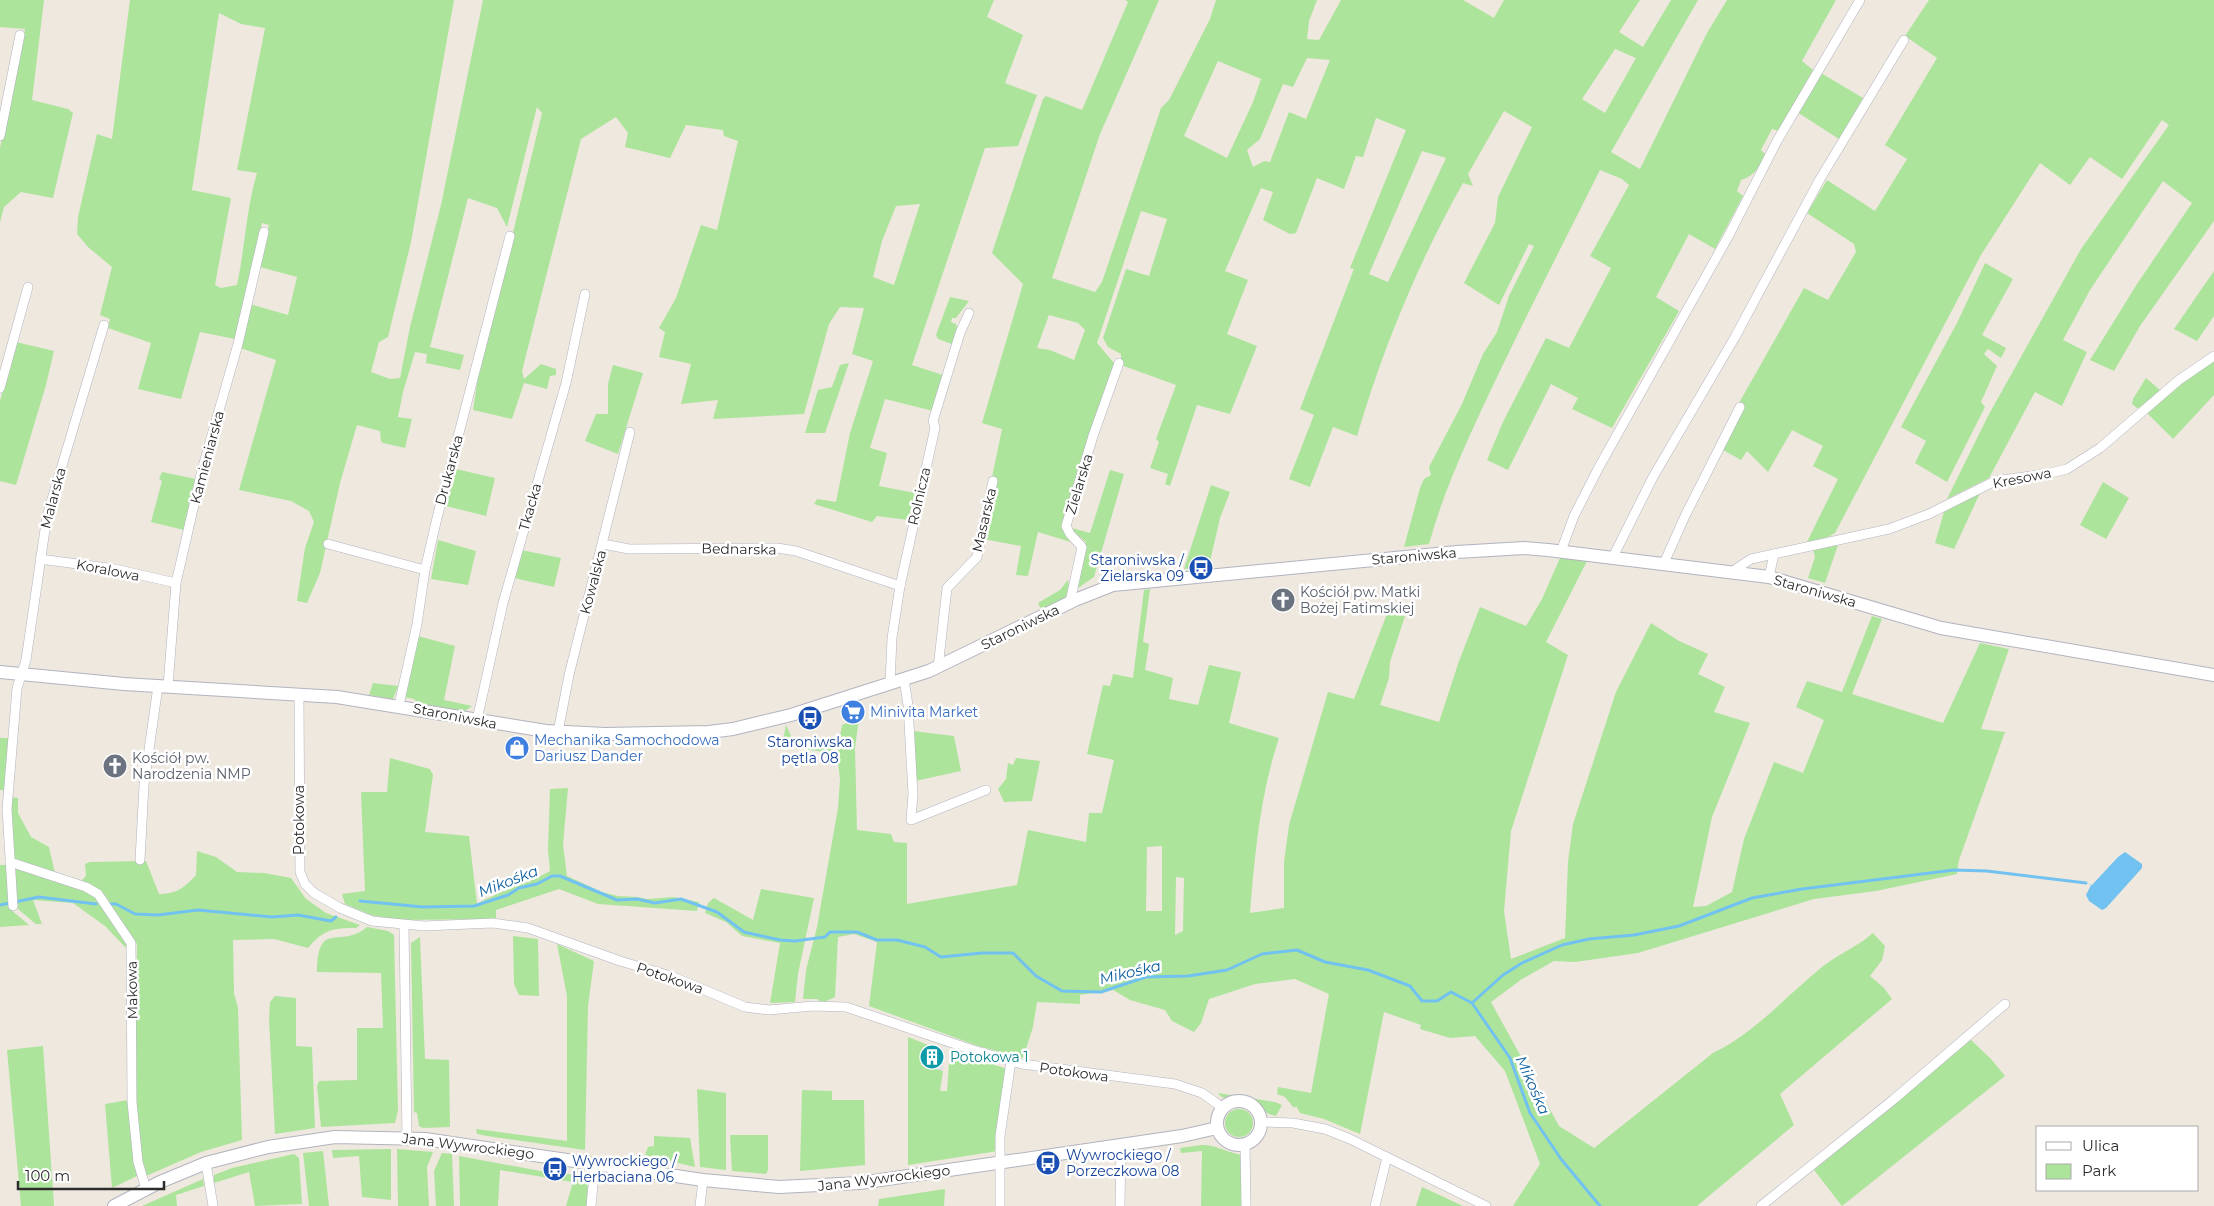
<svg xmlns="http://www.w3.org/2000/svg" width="2214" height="1206" viewBox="0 0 2214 1206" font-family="Montserrat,sans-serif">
<rect width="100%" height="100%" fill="#eee8de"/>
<path fill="#e2dfe6" d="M928,1045l15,4v22l-22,-6z"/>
<g fill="#ade49b" fill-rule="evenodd">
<path d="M0,0h44l-12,100 36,9 5,4 -20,85 -32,-6 -17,15 -4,15v-74l25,-119 -25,-2z"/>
<path d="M130,0h324l-43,242 -23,95 -9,5 -8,30 19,7 10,-1 10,-51 31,-122 42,-205h511l-7,17 36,18 -18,48 32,12 -19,51 -33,2 -73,217 31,10 -10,36 -48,-12 -15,49 17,5 -8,33 36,7 -7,27 -31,-4 -5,6 -58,-18 3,-5 19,3 14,-69 23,-72 -21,-7 12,-46 -24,-1 -11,17 -25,90 -91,5 5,-19 -37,4 10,-40 -32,-7 6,-25 -6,-4 17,-30 25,-73 16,5 21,-89 -14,-5 -1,-6 -37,-5 -16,33 -45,-11 3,-14 -12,-16 -35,22 -59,232 2,8 17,-15 15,5v6l-6,1 -3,13 -23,-6 -12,36 -39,-9 5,-33 64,-264 -5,-6 -30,120 -10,-19 -29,-10 -38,149 34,8 -4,15 -34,-7 1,-9 -12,-2 -12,40 -5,25 14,2 -7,29 -22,-5 -2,-2 -1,-10 -23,-6 -17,58 -20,90 -13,30 -10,-2 8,-53 9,-26 -5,-11 -18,-10 -52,-11 37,-130 -36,-12 10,-44 38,11 9,-38 -37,-10 9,-42 -7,-2 -27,116 -35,-7 -19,67 -43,-10 13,-46 -43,-15 2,-9 -10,-4 12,-48 -24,-20 -11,-13 1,-17 19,-83 15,5zM219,13l22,11 24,4 -28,142 20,3c-11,37 -12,75 -20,112l-16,3 -6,-3 16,-87 -39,-8zM920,204l-26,81 -21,-8 9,-36 14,-35z"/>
<path d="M1125,0h34l-59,134 -48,144 43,14 7,-10 59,-174 8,-8 41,-81 6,-19h101l-8,21 -2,18 12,1 22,-40h122l31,18 10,-18h136l-21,32 24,15 28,-47h27l-87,152 29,17 67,-136 20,-33h109l-34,61 11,9 -34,61 -7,-2 -11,21 5,5c-7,11 -11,21 -25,25l-4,11 6,5 -28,53 -26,-15 -33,63 23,14 -67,117 -40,-19 6,-11 -27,-14 -43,86 -21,-10 16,-38 43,-84 23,10 42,-80 -21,-12 39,-71 -7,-6 -22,-9c-34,68 -69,136 -102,205 -26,55 -53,111 -69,169l-25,3 16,-59 4,-9 7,-4 -2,-8 33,-63 21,-50 14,-22 12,-36 25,-50 -5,-2 -30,61 -35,-22 31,-60 3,-26 34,-70 -28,-16 -36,63 5,12 -10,-3c-45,80 -80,165 -106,253l-24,-9 -23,60 -21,-8 25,-64 -14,-6 54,-140 -4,-1 56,-138 -30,-12 -13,39 -7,-1 -12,33 -27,-11 -21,55 -6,1 -27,-14 10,-28 -12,-4 -36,83 23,9 -21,54 30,12 -27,68 -33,-9 -27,81 -5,-2 3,-10 -18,-6 9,-26 -3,-3 20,-54 -55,-20v-11l-13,-7 -5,-9 23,-69 23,7 18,-57 -26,-8 -44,132 17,20 -51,163 1,6 10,11 -36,-11 -10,44 -12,-1 5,-29 -38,-7 15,-60 -6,-2 10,-48 -20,-6 41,-139 -31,-31 51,-154 3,-3 36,14 46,-108zM1615,49l21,9 -31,55 -23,-14zM1307,58l23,2 -24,59 -17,-7 -19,50 -6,-1 -11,6 -6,-17 13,-11 23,-55 10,3zM1218,61l43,18 -8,23 -26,56 -43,-22zM1422,151l24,7 -58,124 -19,-8zM1049,315l29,8 7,7 -11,30 -24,-10 -13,-2z"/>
<path d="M1929,0h285v221l-74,105 -26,45 -24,-11 47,-76 55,-81 -29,-22 -73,109 -27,50 24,12 -25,54 -27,-14 -46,86 -42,21 41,-83 78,-140 15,-27 88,-124 -7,-5 -40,59 -32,-22 -20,28 -30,-22 -59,92 -146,278 -7,4 -21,5 31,-63 -25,-13 10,-20 -31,-16 -24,42 -21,-21 -6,9 -18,-10 16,-47 65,-115 24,12 28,-48 -2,-8 -47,-31 20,-33 48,31 32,-52 -22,-14 52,-87 -32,-22z"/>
<path d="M1821,73l42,25 -24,41 -42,-27z"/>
<path d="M1985,263l28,16 -31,56 24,13 -5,10 -13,-9 -4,5 13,12 -16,36 4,5 -38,75 -32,-19 11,-22 -25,-14 57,-106z"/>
<path d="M2214,271v45l-17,25 -23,-12z"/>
<path d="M950,297l19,4 -13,17h-4l-1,4 5,2 1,4 -5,16 -14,-5 -2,-4z"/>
<path d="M16,342l38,9 -8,34 -30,100 -16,-4v-80z"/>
<path d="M2214,361v34l-41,44 -27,-27 24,-22z"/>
<path d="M849,363l-24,70h-20l13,-43 14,-3 8,-22z"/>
<path d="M613,365l30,8 -25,81 -33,-13 11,-27h12v-30z"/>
<path d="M2146,378l14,12 -19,17 -4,1 -5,-4 1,-5z"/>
<path d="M456,469l39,9 -9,38 -40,-10z"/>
<path d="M1110,470l14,4 -30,103 -19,13 11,-48 -18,-15 22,6z"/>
<path d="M162,472l34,7 -12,51 -33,-8 11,-41 -3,-2z"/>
<path d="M2103,482l26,16 -23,41 -26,-14z"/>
<path d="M1211,485l19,7 -10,26 -11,48 -25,3z"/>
<path d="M1981,491l-27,58 -19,-6 9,-31z"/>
<path d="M438,540l38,11 -8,34 -37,-6z"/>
<path d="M1838,545l-13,38 -17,-5 7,-21 -2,-7z"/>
<path d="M521,550l40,8 -7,29 -40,-9z"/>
<path d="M1560,558l27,3 -41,81 22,13 -57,176 -7,80 7,48 54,-21 3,-76 5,-38 43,-132 35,-69 28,18 29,13 -10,20 27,13 -11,25 36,11 -38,94 -19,90 13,-1 26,-14 12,-53 30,-77 29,11 21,-53 -28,-13 11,-26 35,11 30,-76 10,3 -30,75 91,29 37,-80 29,6 -28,80 24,3 -46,128 -2,14 -81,17 -62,8 -176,54 -63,9 -21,-1 -32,18 -31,23 68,124 35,22 119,-95c42,-20 73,-57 109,-86 16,-13 35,-20 51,-34l12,13 -3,14 -12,16 14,12 8,11 -112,95 14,31 -97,81h-184l27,-42 -35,-93 -30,-35 -25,2 -30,-9 1,-4 -37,-13 -24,122 -36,-15 -24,-6 -4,-7 -2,2 -9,-11 -8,-3 1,-7 33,6 18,-99 -34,-15 -40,5 -46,15 -8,24 -7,9 -22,-11 -7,-11 -35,-10 -17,-10 -33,5v9l-43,-2 -4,25 -10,31 -45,-12 -109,-40 8,-64 -23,-8 -16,3 -3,60 -13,6 -5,-4h-14l3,-29 11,-43 21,-119 2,-28 -3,-29 5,-26 17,-7 -4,30 2,82 34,4 3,8 13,1v61l110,-19 11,-55 58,12 3,-29h13l12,-53 -27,-6 16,-69 7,1 3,-12 20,4 11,-88 6,-1 -7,53 6,2 -4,26 28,8 -4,21 29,6 11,-40 32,7 -12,51 50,15c-19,57 -24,115 -29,175l34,-5v-46l5,-37 39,-133 26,7 33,-85 18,2 -15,46 -1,16 -9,27 59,17 20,-61 21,-54 46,19 16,-27zM1162,846v65h-16l1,-64zM1176,877l8,1 -1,53 -8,4z"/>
<path d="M1068,580l1,7 -4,12 -23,12 -4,-8 22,-13z"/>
<path d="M418,636l37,10 -11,54 28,6 -7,5 -48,-8 -3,-4 -10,-2z"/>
<path d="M373,683l25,3 -5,13 -24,-4z"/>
<path d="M786,725l6,13 39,9 1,6 -50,-7z"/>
<path d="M913,731l41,5 7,35 -46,10z"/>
<path d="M0,738h10l-4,52h-6z"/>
<path d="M390,758l40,11 3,6 -8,57 44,4 8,68c23,-14 49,-19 73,-33l-2,-21 2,-61 18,-1 -5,57 4,31 35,16 16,4 19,1 10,2 26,-2 26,5 -2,9 -99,-7 -39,-15 -63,21v9l-101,1 -24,-5 -26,-11 -3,-10 23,-3 -4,-99h26z"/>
<path d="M1016,758l24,3 -8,40 -28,1 -6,-13 8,-10 2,-16 5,2z"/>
<path d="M10,797l8,1v15l13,24 18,10 6,26 -41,-11z"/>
<path d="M197,851l19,6 21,15 27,1 27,5 15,21 20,14 34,12 -4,3c-24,0 -33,2 -48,20l-34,-9 -41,1 1,53 4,15 4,132 -41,12 -55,24 -6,-22 -5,-55 2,-155 -15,-19 -17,-30 -24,-14 5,-5 -1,-12 5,-2 56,-1 13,33c18,0 26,-7 37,-19z"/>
<path d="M0,865h7l3,44 19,16 -29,2z"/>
<path d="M12,865l78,27 9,5 31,51 -3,1 -22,-23 -32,-23 -40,-3 9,24h-6l-18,-15z"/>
<path d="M761,889l53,9 -16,76 -3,28 -25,1 10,-60 -38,-7 -16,-14 -21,-9 3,-10 6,-5 39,22z"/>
<path d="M367,927l21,4 6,4 4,176 -3,12 -74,4 -4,-41 2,-5 38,-1v-52h26l-2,-55 -64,-1c1,-54 23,-22 50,-45z"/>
<path d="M513,936l25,3 1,57 -20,-1 -5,-11z"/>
<path d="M420,937l5,122 24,1 1,67 -27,1 -4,-2 -2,-13 -3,-1 -3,-169z"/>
<path d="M557,944l37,17 -6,45 -3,144 -98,-14 -10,-2 -1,-5 91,12v-145z"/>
<path d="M275,996l21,2v48l16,1 3,81 -40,6 -6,-114 1,-18z"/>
<path d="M908,1037l20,8 -7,20 22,6 -3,20h7l3,-41 57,19 -9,82 -90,14z"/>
<path d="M1971,1040l20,19 14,17 -163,130 -28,-36z"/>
<path d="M43,1046l11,160h-33l-14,-156z"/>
<path d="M697,1089l29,4v77l-26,-3z"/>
<path d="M802,1090l30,1v9h32l1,65 -65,6z"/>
<path d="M1218,1093l57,9 7,3 -6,11c-13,-2 -17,-12 -28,-16 -11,-4 -24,3 -30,-7z"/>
<path d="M129,1100l8,76 -25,12 -7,-84z"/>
<circle cx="1239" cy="1123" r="14"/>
<path d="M730,1135h38v35l-2,4 -34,-3z"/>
<path d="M654,1136l36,2 5,29 -50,-12 3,-8 6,-1z"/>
<path d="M1202,1145c15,0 26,8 40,10l-1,51h-40l1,-55 -21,2 -1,-5z"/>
<path d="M391,1149v51l-29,-3 -3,-41 -26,2 -1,-8z"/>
<path d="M397,1149l36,3 -6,15 2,39h-31z"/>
<path d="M323,1151l6,55h-20l-6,-53z"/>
<path d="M442,1153l10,1 2,52h-18l-2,-35z"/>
<path d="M294,1154l5,4 3,46 -47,2 -6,-34 -35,11v-8l18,-7z"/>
<path d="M459,1156l87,16 42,4 -1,30h-21l7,-24 -73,-12 -2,36h-38z"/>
<path d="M203,1179l1,7 -28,9 1,11h-35z"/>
<path d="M1422,1187l41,19h-47z"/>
<path d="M945,1189l-1,17h-66l1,-7z"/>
</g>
<path fill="#71c2f0" d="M2125,852l17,12v4l-36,40 -4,2 -13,-9 -3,-6 5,-10 -5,-2 6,2 26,-28z"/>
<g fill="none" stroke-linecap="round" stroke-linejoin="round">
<g stroke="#71c2f0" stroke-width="3">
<path d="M360,901l63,6 51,-1 34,-11 11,-7 18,-4 15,-8h8l57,24 20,-1 18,4 26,-4 36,13 27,20 36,8 15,1 30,-4 5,-5h27l20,8h20l28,7 16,10 41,-4h31l23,23 26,15 39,1 45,-15 42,-1 39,-6 35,-16 35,-4 28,12 43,8 42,16 12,15h15l14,-9 21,11 38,55 20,55 31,46 39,47"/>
<path d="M110,904h6l19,10 23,1 40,-5 74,7 26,-2 33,6 5,-4"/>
<path d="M0,905l39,-8 57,7"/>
<path d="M1472,1003l31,-28 19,-12 40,-18 27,-6 45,-4 45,-9 73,-28 50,-9 152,-19 33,1 99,12"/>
</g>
<defs>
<g id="street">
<path d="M0,136l20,-101"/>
<path d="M0,388l28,-101"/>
<path d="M328,544l97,26"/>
<path d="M603,544l26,5 148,-1 19,3 104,35"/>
<path d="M1561,551l13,-35 25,-49 130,-232 48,-94 83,-141"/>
<path d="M1613,557l40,-80 82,-140 85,-158 84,-139"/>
<path d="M40,559l75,10 61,14"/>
<path d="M1664,563l21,-47 55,-109"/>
<path d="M1733,571l18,-12 138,-30 40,-15 66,-33 51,-7 21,-5 33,-21 79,-68 35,-24"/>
<path d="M1769,577l5,-23"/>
<path d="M1070,602l12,-55 -12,-13 -4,-8 27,-90 26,-73"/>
<path d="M938,668l9,-80 30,-31 16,-76"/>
<path d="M904,679l4,26 5,89 -2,26 75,-30"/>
<path d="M890,684l2,-46 8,-52 35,-158 -2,-7 27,-88 9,-20"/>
<path d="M168,686l8,-103 26,-113 36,-126 26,-112"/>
<path d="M299,694l1,178 5,12 9,9 26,15 32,13 52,5 69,-3 35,5 92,33 51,15 74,31 24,3 44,-4 33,1 124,42 52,15 153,20 27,9 21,15"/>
<path d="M399,705l18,-81 8,-54 12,-52 73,-282"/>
<path d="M477,720l26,-117 63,-220 19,-89"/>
<path d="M558,732l11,-57 61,-243"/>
<path d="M140,860l4,-75 14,-99"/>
<path d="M10,862l76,25 12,7 33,49 1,159 6,60 8,27"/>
<path d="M13,906l-6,-97 10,-121 9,-28 21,-144 57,-191"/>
<path d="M404,925l3,212"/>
<path d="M1260,1122l33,1 32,6 25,10 136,67"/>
<path d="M1245,1144l1,62"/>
<path d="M206,1163l7,43"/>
<path d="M591,1206l4,-42"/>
<path d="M700,1206l3,-26"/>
<path d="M1000,1206v-70l11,-75"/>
<path d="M1120,1206l1,-61"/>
<path d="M1375,1206l12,-49"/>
<path d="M1761,1206l132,-106 112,-96"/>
</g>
<g id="secondary">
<path d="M0,672l124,12 213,13 209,34 59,3 104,-2 24,-3 58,-14 138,-44 146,-71 38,-15 344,-33 67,-4 24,2 221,27 172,51 273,47"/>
<circle cx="1239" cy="1123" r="22"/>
<path d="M114,1206l46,-24 46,-19 62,-16 67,-10 90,2 278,41 76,7 81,-4 322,-47 35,-8"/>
</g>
</defs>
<use href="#street" stroke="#b2b3c0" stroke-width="10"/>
<use href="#secondary" stroke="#b2b3c0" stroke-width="14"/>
<use href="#street" stroke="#fff" stroke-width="9"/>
<use href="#secondary" stroke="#fff" stroke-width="12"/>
</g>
<defs>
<symbol id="bus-disc" viewBox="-11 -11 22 22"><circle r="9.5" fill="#1a4fb4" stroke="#fff"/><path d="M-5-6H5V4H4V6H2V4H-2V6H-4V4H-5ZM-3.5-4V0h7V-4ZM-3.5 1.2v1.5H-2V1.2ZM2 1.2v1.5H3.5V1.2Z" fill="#fff"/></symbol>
<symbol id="church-disc" viewBox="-11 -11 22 22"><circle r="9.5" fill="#6b7280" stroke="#fff"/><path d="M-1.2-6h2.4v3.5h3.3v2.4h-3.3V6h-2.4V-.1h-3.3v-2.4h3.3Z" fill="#fff"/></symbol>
<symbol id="supermarket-disc" viewBox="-11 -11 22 22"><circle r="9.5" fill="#3f7fe0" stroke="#fff"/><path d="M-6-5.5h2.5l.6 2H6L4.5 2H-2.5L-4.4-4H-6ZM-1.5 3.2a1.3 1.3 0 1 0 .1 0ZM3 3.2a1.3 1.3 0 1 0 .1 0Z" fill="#fff"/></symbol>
<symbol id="shop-disc" viewBox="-11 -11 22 22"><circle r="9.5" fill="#3f7fe0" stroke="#fff"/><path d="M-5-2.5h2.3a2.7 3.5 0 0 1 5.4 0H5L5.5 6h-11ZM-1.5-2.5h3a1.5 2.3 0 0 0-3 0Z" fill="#fff"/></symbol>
<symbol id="building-disc" viewBox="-11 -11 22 22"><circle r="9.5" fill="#0f9aa8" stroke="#fff"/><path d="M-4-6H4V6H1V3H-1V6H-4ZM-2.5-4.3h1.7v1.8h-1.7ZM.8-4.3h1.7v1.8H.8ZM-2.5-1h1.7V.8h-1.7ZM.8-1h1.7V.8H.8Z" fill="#fff"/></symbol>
</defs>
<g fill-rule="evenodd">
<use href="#bus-disc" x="1187" y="554" width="28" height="28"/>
<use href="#church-disc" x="1269" y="586" width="28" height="28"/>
<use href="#supermarket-disc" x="839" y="698" width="28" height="28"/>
<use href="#bus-disc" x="796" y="704" width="28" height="28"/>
<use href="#shop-disc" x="503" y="734" width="28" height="28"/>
<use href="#church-disc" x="101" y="752" width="28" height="28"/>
<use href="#building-disc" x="918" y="1043" width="28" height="28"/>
<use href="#bus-disc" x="1034" y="1149" width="28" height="28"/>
<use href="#bus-disc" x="541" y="1155" width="28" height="28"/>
</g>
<g text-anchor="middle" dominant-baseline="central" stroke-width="5" stroke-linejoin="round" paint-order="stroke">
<g font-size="14" fill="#2c2c2c" stroke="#fff">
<text transform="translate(207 457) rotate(-75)">Kamieniarska</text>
<text transform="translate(449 470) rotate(-75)">Drukarska</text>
<text transform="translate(2022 478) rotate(-11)">Kresowa</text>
<text transform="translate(1079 484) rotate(-73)">Zielarska</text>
<text transform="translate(919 496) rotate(-77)">Rolnicza</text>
<text transform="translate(53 498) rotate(-75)">Malarska</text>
<text transform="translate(530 507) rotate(-74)">Tkacka</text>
<text transform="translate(984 520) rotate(-77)">Masarska</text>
<text transform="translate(739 549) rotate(1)">Bednarska</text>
<text transform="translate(1414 556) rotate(-5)">Staroniwska</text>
<text transform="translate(108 570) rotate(11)">Koralowa</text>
<text transform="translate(593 582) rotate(-75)">Kowalska</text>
<text transform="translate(1815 591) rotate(16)">Staroniwska</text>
<text transform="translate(1020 627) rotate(-26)">Staroniwska</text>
<text transform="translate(455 716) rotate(11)">Staroniwska</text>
<text transform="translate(299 820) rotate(-90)">Potokowa</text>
<text transform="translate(670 978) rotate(19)">Potokowa</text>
<text transform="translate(132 990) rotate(-91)">Makowa</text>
<text transform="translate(1074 1072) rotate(8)">Potokowa</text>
<text transform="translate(468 1146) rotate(7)">Jana Wywrockiego</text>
<text transform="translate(884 1178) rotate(-7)">Jana Wywrockiego</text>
</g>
<g font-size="14" fill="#164399" stroke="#fff" text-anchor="start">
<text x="1184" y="560" text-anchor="end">Staroniwska /<tspan x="1184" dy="16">Zielarska 09</tspan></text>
<text x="810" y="742" text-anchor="middle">Staroniwska<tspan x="810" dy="16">pętla 08</tspan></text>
<text x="1066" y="1155">Wywrockiego /<tspan x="1066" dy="16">Porzeczkowa 08</tspan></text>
<text x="572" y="1161">Wywrockiego /<tspan x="572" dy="16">Herbaciana 06</tspan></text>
</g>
<g font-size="14" fill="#5b616d" stroke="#fff" text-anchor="start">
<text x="1300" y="592">Kościół pw. Matki<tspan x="1300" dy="16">Bożej Fatimskiej</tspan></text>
<text x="132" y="758">Kościół pw.<tspan x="132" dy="16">Narodzenia NMP</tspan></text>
</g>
<g font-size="14" fill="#366cbe" stroke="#fff" text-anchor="start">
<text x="870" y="712">Minivita Market</text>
<text x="534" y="740">Mechanika Samochodowa<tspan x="534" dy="16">Dariusz Dander</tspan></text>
</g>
<g font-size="14" fill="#0d838f" stroke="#fff" text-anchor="start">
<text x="950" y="1057">Potokowa 1</text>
</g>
<g font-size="15" font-style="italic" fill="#0c5fa0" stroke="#fff">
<text transform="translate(508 881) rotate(-21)">Mikośka</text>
<text transform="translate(1130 972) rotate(-13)">Mikośka</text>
<text transform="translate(1533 1085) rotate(66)">Mikośka</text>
</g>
</g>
<rect x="2036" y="1126" width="162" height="65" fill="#ffffff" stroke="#ababab"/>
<rect x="2046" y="1142" width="25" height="8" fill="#ffffff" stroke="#ababab"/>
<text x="2082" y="1151" font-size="15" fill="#2c2c2c">Ulica</text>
<rect x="2046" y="1164" width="25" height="15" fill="#ade49b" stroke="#ababab"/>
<text x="2082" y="1176" font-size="15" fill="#2c2c2c">Park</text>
<path d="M18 1181v8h146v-8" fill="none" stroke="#2c2c2c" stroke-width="2.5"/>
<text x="25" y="1181" font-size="15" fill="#2c2c2c" stroke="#ffffff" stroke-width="4" paint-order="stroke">100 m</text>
</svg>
